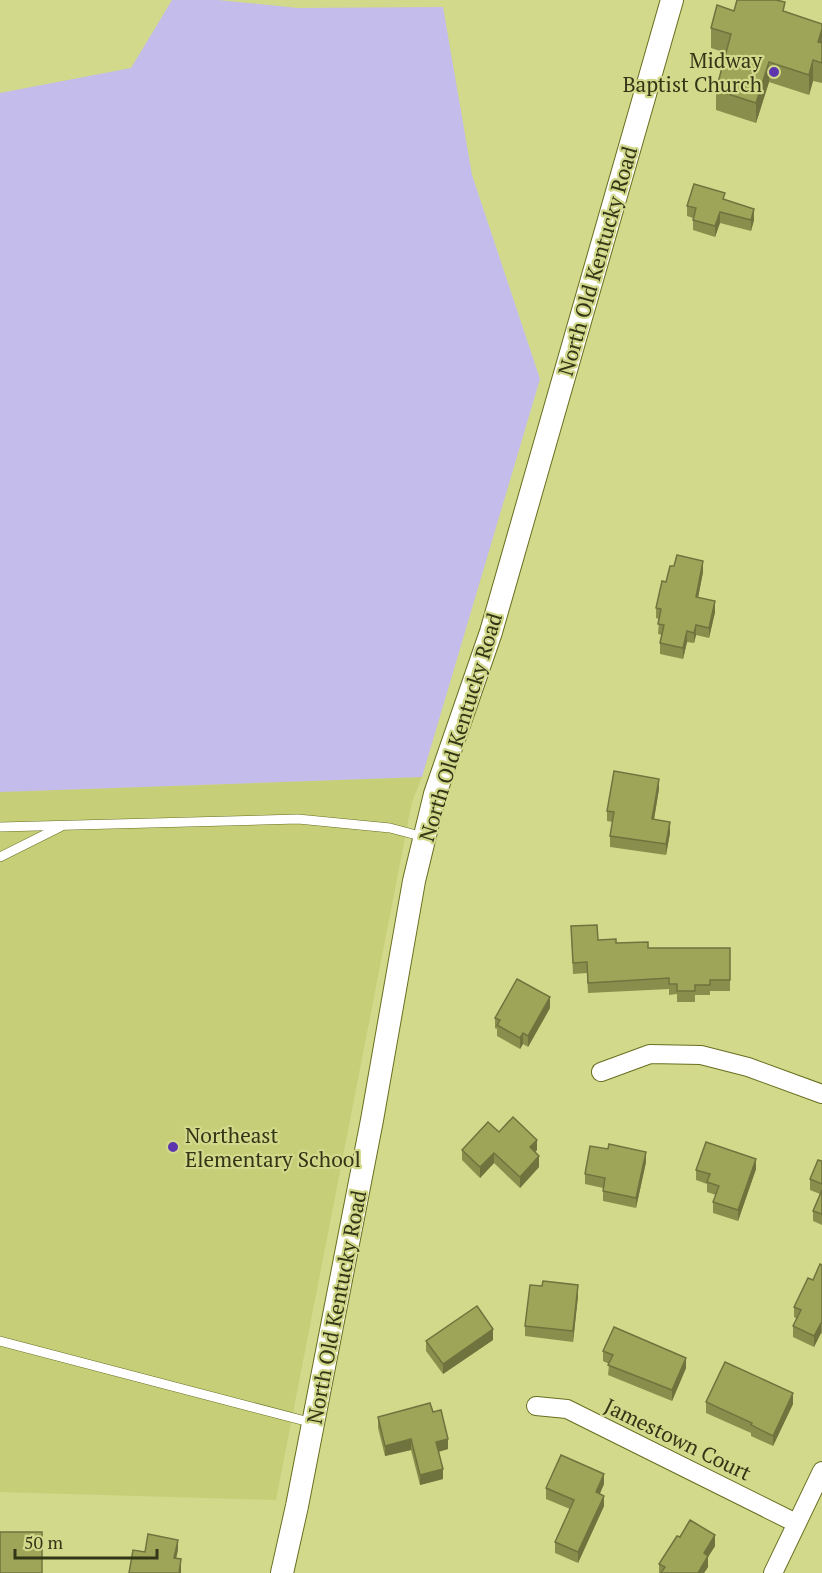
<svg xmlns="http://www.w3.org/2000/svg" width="822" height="1573" viewBox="0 0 822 1573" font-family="'PT Serif',serif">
<rect width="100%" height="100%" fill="#d2d98b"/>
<path fill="#c7ce78" d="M422,777l-10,25 -136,698 -276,-8v-700z"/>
<path fill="#c4bcea" d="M172,0h46l80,8 145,-1 29,168 68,204 -118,398 -422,15v-699l131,-25z"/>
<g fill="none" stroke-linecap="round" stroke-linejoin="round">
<defs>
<g id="service">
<path d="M0,827l298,-8 92,9 34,9"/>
<path d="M0,857l60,-30"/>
<path d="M0,1341l313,82"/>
</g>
<g id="minor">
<path d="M601,1072l49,-18 51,1 47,12 74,27"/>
<path d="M536,1406l31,3 229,114"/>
<path d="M773,1573l49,-102"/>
</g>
<path id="tertiary" d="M282,1573l15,-67 75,-386 42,-239 21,-87 56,-162 181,-632"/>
</defs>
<use href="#service" stroke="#696e1f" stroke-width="10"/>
<use href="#minor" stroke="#696e1f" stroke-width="20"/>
<use href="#tertiary" stroke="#696e1f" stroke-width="24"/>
<use href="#service" stroke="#fff" stroke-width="9"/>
<use href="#minor" stroke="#fff" stroke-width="18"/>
<use href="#tertiary" stroke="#fff" stroke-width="22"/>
</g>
<g fill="#898e4c">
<path d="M734,11h51l37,13v59l-9,-2 -4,14 -40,-13 -13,41 -40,-13v-20l10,-37 -15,-5v-20z"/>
<path d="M725,199l29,21 -3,11 -31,-8 -5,14 -22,-7v-12l-6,-2v-10z"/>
<path d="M703,572l-5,26 17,14 -6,26 -13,-3 -2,8 -7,-1 -4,17 -23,-5v-11l2,-8 -4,-1 1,-15 -3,-1v-10l10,-26z"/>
<path d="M659,789l-5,31 16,13 -4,22 -56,-8v-11l3,-14 -6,-1v-10z"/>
<path d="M571,926l27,14 18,3 32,5h82v43h-20v4h-15v7h-18v-8l-8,1v-6l-81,4 -1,-20 -14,1z"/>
<path d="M550,1008l-22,39 -5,-3 -3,5 -23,-13v-7l-2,-1v-10z"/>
<path d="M499,1132l38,18 -2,2 4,15 -19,21 -26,-25 -14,15 -18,-18v-10z"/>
<path d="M822,1161v64l-9,-4v-10l7,-17 -10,-4v-11z"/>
<path d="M646,1162l-10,46 -33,-7v-13l-18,-4v-10z"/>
<path d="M756,1169l-18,52 -25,-8v-11l3,-7 -9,-3v-8l-11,-4v-10z"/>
<path d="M822,1265v69l-1,-1 -7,14 -21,-10v-11l4,-7 -3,-2v-10l19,-27z"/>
<path d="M578,1296l-5,46 -48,-6v-10z"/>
<path d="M493,1340l-50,34 -17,-23v-10z"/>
<path d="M603,1351l83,17 -14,33 -64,-26 1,-11 -6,-3z"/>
<path d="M706,1402l87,2 -20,42 -22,-10v-3l-45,-20z"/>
<path d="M378,1417l70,32 -9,3 4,27 -23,6 -9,-35 -26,6 -7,-28z"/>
<path d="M604,1484l-5,10 5,12 -26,57 -23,-10v-11l15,-33 -24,-10v-11z"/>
<path d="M680,1537l35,9 -7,11v10l-4,6h-45v-9z"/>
</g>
<g fill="#6f743e">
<path d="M822,29v21l-4,-8z"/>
<path d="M813,60v21l-4,14v-20z"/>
<path d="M769,62v20l-13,41v-20z"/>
<path d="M754,209v11l-3,11v-11z"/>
<path d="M720,212v11l-5,14v-11z"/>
<path d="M703,561v11l-7,36v-11z"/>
<path d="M715,601v11l-6,26v-10z"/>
<path d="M696,625v10l-2,8v-10z"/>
<path d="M687,631v11l-4,17v-11z"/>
<path d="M659,779v10l-7,41v-11z"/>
<path d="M670,822v11l-4,22v-11z"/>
<path d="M550,997v11l-22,39v-11z"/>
<path d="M523,1033v11l-3,5v-11z"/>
<path d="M537,1140v10l-7,8v-11z"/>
<path d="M646,1152v10l-10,46v-10z"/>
<path d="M494,1153v10l-14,15v-11z"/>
<path d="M539,1156v11l-19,21v-11z"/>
<path d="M756,1159v10l-18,52v-11z"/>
<path d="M578,1285v11l-5,46v-11z"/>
<path d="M821,1323v10l-7,14v-11z"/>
<path d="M493,1329v11l-50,34v-10z"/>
<path d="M686,1358v10l-14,33v-11z"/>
<path d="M793,1393v11l-20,42v-10z"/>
<path d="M411,1439v11l-26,6v-10z"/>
<path d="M448,1439v10l-12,3v-10z"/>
<path d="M443,1469v10l-23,6v-10z"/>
<path d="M604,1474v10l-8,19v-11z"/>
<path d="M604,1496v10l-26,57v-11z"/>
<path d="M715,1535v11l-7,11v10l-4,6h-6l6,-20z"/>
<path d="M178,1540v10l-4,19v-11z"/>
<path d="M181,1559v14h-2z"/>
</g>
<g fill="#9fa558" stroke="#6f743e" stroke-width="1.5">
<path d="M737,0h39l9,2 -2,9 39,13v5l-4,13 4,1v20l-9,-3 -4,15 -40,-13 -13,41 -40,-13 15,-56 -20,-6 6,-23 17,6z"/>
<path d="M694,184l31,9 -2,6 31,10 -3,11 -31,-8 -5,14 -22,-6 3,-12 -9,-2z"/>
<path d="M677,555l26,6 -7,36 19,4 -6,27 -13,-3 -2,8 -7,-2 -4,17 -23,-5 4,-18 -6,-1 3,-15 -5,-1 6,-27 4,1 4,-16h4z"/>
<path d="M614,771l45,8 -7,40 18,3 -4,22 -56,-8 4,-24 -7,-1z"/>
<path d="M597,925l1,15 18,-1v4l32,-1v6h82v32h-20v5h-15v6h-18v-7h-8v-6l-81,5 -1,-21 -14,1 -2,-37z"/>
<path d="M517,979l33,18 -22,39 -5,-3 -3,5 -23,-13 3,-5 -5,-2z"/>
<path d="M513,1117l24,23 -7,7 9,9 -19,21 -26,-24 -14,14 -18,-17 26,-28 11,10z"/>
<path d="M706,1142l50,17 -18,51 -25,-8 6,-16 -12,-4 3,-8 -14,-4z"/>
<path d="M609,1144l37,8 -10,46 -33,-7 2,-13 -20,-4 5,-28 18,3z"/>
<path d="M818,1160l4,1v23l-12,-5z"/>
<path d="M822,1190v24l-9,-3z"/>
<path d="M820,1264l2,1v58h-1l-7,13 -21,-10 8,-16 -7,-3 14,-29 5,2z"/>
<path d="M543,1281l35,4 -5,46 -48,-5 5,-41 12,1z"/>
<path d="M477,1306l16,23 -50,35 -17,-23z"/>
<path d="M614,1327l72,31 -14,32 -64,-25 5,-10 -10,-4z"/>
<path d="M725,1362l68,31 -20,43 -22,-11 1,-2 -46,-21z"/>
<path d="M430,1403l3,9 8,-2 7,29 -12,3 7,27 -23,6 -9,-36 -26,7 -7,-29z"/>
<path d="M561,1455l43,19 -8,18 8,4 -26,56 -23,-10 19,-42 -28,-12z"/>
<path d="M690,1520l25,15 -11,18 4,3 -10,17h-37l4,-6 -6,-3 18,-28 3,1z"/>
<rect x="0" y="1532" width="42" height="41"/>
<path d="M148,1534l30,6 -4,18 7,1 -2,14h-50l4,-23 12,2z"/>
</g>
<g fill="#5d36ae" stroke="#d2d98b" stroke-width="2">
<circle cx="774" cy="72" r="6"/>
<circle cx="173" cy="1147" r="6"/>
</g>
<g text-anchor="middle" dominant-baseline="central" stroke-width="4.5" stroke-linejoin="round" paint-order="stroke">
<g font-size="21" fill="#333616" stroke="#d2d98b" text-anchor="end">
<text x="762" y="60">Midway<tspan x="762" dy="24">Baptist Church</tspan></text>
<text x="185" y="1135" text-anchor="start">Northeast<tspan x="185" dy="24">Elementary School</tspan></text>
</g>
<g font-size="21" fill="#333616" stroke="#d2d98b">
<text transform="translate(597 261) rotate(-74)">North Old Kentucky Road</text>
<text transform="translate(460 727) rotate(-73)">North Old Kentucky Road</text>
<text transform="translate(336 1307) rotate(-79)">North Old Kentucky Road</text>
<text transform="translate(678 1439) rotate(26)">Jamestown Court</text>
</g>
</g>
<path d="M15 1549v9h142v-9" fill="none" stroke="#333616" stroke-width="3"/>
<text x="24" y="1549" font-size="18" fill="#333616" stroke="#d2d98b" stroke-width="4.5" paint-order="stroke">50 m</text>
</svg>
